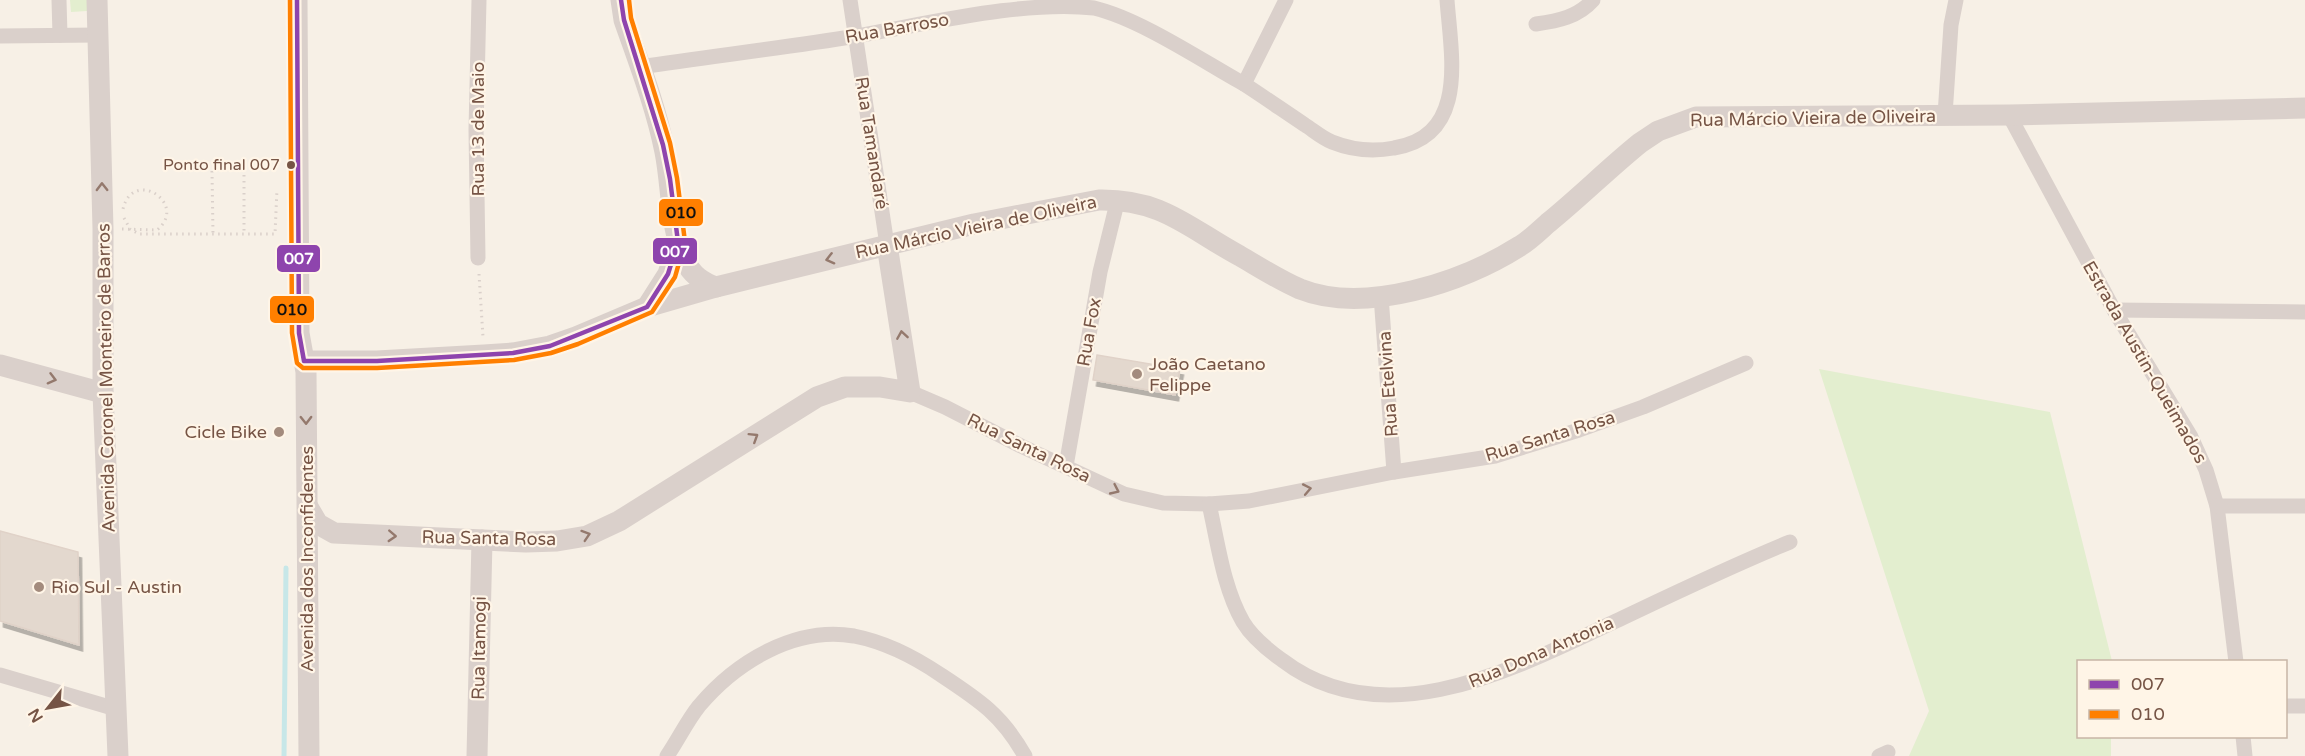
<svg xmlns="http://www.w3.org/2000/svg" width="2305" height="756" viewBox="0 0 2305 756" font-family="'Varela Round',sans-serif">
<defs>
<filter id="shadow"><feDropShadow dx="3.5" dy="6" stdDeviation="0" flood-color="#0004"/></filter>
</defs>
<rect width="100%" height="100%" fill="#f7f0e6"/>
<g fill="#e3eecf">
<path d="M70,0h17v11l-16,1z"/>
<path d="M1819,369l231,43 62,249 -34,1v74l33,1v19h-202l20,-45z"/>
</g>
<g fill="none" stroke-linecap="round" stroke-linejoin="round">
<path stroke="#c7e7e8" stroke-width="5" d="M284,756l2,-188"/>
</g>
<g fill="#e3d8ce" stroke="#e0d2c8" stroke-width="1.5" filter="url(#shadow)">
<path d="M1097,355l83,14 -5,26 -82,-15z"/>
<path d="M0,531l78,21 1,93 -79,-24z"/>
</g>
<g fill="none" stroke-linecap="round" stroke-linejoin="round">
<g stroke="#dad0ca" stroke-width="3" stroke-dasharray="1.5 4.5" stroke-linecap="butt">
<path d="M212,171l1,63"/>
<path d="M244,175v59"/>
<path d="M124,218l6,11 9,5h136l2,-45"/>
<path d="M122,229l35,1c32,-26 -24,-63 -34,-21"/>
<path d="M479,274l4,63"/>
</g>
<g stroke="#dad0cb" stroke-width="15">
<path d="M59,0l1,35"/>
<path d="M850,0l37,245"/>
<path d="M1286,0l-42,84c20,13 40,27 61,41 8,5 17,13 27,17 20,8 41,10 62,6 75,-12 57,-93 53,-148"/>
<path d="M1536,24c22,-3 42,-7 57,-24"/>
<path d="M0,36l98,-1"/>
<path d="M640,67c72,-11 144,-19 216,-31 71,-12 168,-36 238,-28 46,11 107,52 150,76"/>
<path d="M1945,115l6,-90 5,-25"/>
<path d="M2009,115l105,195 77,127 15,33 11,36 19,156"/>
<path d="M478,258l-2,-128 3,-130"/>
<path d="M1381,296l13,176"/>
<path d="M2114,310l191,2"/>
<path d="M910,392l35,15 76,39 103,48 39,9 46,1 40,-3 145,-29 101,-16 84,-26 64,-23 103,-44"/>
<path d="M1066,466l34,-194 18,-73"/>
<path d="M1209,504c9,39 14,83 34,118 9,15 25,28 39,38 102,78 234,8 334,-39 57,-27 115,-55 174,-79"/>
<path d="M2217,506h88"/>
<path d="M0,675l116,34"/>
<path d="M2286,706h19"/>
<path d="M2243,736l2,20"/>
<path d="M667,756c11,-16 20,-35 32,-50 37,-44 96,-80 155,-70 31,6 62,22 87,39 38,25 61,40 84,81"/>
<path d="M1879,756l9,-4"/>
</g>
<g stroke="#dad0cb" stroke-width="21">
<path d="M97,0l6,229v164l15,363"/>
<path d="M297,0l2,333 7,39 3,384"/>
<path d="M621,0l3,20c15,43 32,87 41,132 7,36 5,76 20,109 7,14 17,21 31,26"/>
<path d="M647,307l21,-33 10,-32"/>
<path d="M304,361h73l107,-6 29,-2 37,-7 26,-9 71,-30 69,-20 258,-63 125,-24c64,-1 89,28 141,56 19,11 39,24 60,33 65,26 163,-7 220,-43 10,-6 19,-15 28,-23 32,-26 61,-55 92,-80l18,-12 38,-14 313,-2 296,-7"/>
<path d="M0,365l103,28"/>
<path d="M308,507l10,17 16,9 192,9 31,-1 30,-5 32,-15 198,-124 28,-10h35l30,5 -23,-147"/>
<path d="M477,756l5,-216"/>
</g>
<defs>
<path id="bus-1" d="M297,0l2,333 5,28h73l136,-8 37,-7 97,-39 21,-33 10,-32 -8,-63 -7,-34 -39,-125 -3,-20"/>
<path id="bus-2" d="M290,0l2,333 5,30 6,5h74l137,-8 37,-7 27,-9 74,-32 23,-35 10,-35 -8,-64 -7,-35 -39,-125 -2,-18"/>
</defs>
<use href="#bus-1" stroke="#fff5e7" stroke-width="9"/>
<use href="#bus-2" stroke="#fff5e7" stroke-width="9"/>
<use href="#bus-1" stroke="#8e44ad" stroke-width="4.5"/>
<use href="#bus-2" stroke="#ff7f00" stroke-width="4.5"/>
</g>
<defs><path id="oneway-chevron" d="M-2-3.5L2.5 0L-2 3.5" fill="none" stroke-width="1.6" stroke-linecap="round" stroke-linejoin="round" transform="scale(1.5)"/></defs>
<g stroke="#94796d">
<use href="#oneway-chevron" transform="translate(102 187) rotate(-91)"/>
<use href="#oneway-chevron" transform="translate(830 259) rotate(166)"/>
<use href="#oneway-chevron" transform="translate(902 335) rotate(-99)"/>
<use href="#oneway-chevron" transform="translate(52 379) rotate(15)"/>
<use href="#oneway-chevron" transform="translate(306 420) rotate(89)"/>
<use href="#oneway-chevron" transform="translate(754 437) rotate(-32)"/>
<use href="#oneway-chevron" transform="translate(1307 489) rotate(-11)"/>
<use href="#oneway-chevron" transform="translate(1115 490) rotate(25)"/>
<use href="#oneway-chevron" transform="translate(586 535) rotate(-18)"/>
<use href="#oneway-chevron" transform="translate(392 536) rotate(3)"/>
</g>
<circle fill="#765445" stroke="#fff5e7" stroke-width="2" cx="291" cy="165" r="5"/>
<g fill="#a38b7d" stroke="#fff5e7" stroke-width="2">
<circle cx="1137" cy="374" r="6"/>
<circle cx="279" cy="432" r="6"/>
<circle cx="39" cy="587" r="6"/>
</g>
<g text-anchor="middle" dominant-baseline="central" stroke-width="4.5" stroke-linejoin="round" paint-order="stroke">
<g font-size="16" fill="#765445" stroke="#fff5e7" text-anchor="end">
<text x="280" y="165">Ponto final 007</text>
</g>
<g font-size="18" fill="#765445" stroke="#fff5e7">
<text transform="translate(897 28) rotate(-10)">Rua Barroso</text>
<text transform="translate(1813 118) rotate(-1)">Rua Márcio Vieira de Oliveira</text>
<text transform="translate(478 129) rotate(-90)">Rua 13 de Maio</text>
<text transform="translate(872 143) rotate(81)">Rua Tamandaré</text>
<text transform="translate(976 227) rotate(-12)">Rua Márcio Vieira de Oliveira</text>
<text transform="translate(1089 332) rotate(-80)">Rua Fox</text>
<text transform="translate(2145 362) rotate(60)">Estrada Austin-Queimados</text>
<text transform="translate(106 378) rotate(-91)">Avenida Coronel Monteiro de Barros</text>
<text transform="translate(1388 384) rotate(-94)">Rua Etelvina</text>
<text transform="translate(1550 436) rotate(-17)">Rua Santa Rosa</text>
<text transform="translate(1029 448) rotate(26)">Rua Santa Rosa</text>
<text transform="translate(489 538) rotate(1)">Rua Santa Rosa</text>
<text transform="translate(307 559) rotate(-90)">Avenida dos Inconfidentes</text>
<text transform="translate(479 648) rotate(-89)">Rua Itamogi</text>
<text transform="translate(1541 652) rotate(-23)">Rua Dona Antonia</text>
</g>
<g font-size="18" fill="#765445" stroke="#fff5e7" text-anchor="start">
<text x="1149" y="364">João Caetano<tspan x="1149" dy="21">Felippe</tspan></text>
<text x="267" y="432" text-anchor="end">Cicle Bike</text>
<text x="51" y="587">Rio Sul - Austin</text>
</g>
</g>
<g stroke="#fff5e7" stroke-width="2">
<rect x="658" y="198" width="46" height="29" rx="6" fill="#ff7f00"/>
<rect x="652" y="237" width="46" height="28" rx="6" fill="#8e44ad"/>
<rect x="276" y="244" width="45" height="29" rx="6" fill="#8e44ad"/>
<rect x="269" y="295" width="46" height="29" rx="6" fill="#ff7f00"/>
</g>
<g font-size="16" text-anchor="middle" font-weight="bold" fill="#fff">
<text x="675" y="257">007</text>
<text x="299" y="264">007</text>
</g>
<g font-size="16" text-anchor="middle" font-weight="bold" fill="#111">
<text x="681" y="218">010</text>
<text x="292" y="315">010</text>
</g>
<rect x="2077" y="660" width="210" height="78" fill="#fff5e7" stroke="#c8b5a6" stroke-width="1.5"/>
<rect x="2089" y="680" width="30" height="9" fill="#8e44ad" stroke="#c8b5a6" stroke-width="1.5"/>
<text x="2131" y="690" font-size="18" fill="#765445">007</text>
<rect x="2089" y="710" width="30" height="9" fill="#ff7f00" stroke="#c8b5a6" stroke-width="1.5"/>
<text x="2131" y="720" font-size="18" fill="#765445">010</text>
<g transform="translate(48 708) rotate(239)" stroke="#fff5e7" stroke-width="4.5" paint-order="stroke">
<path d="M0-4.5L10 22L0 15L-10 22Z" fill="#765445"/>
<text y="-9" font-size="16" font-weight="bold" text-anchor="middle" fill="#765445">N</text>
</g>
</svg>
